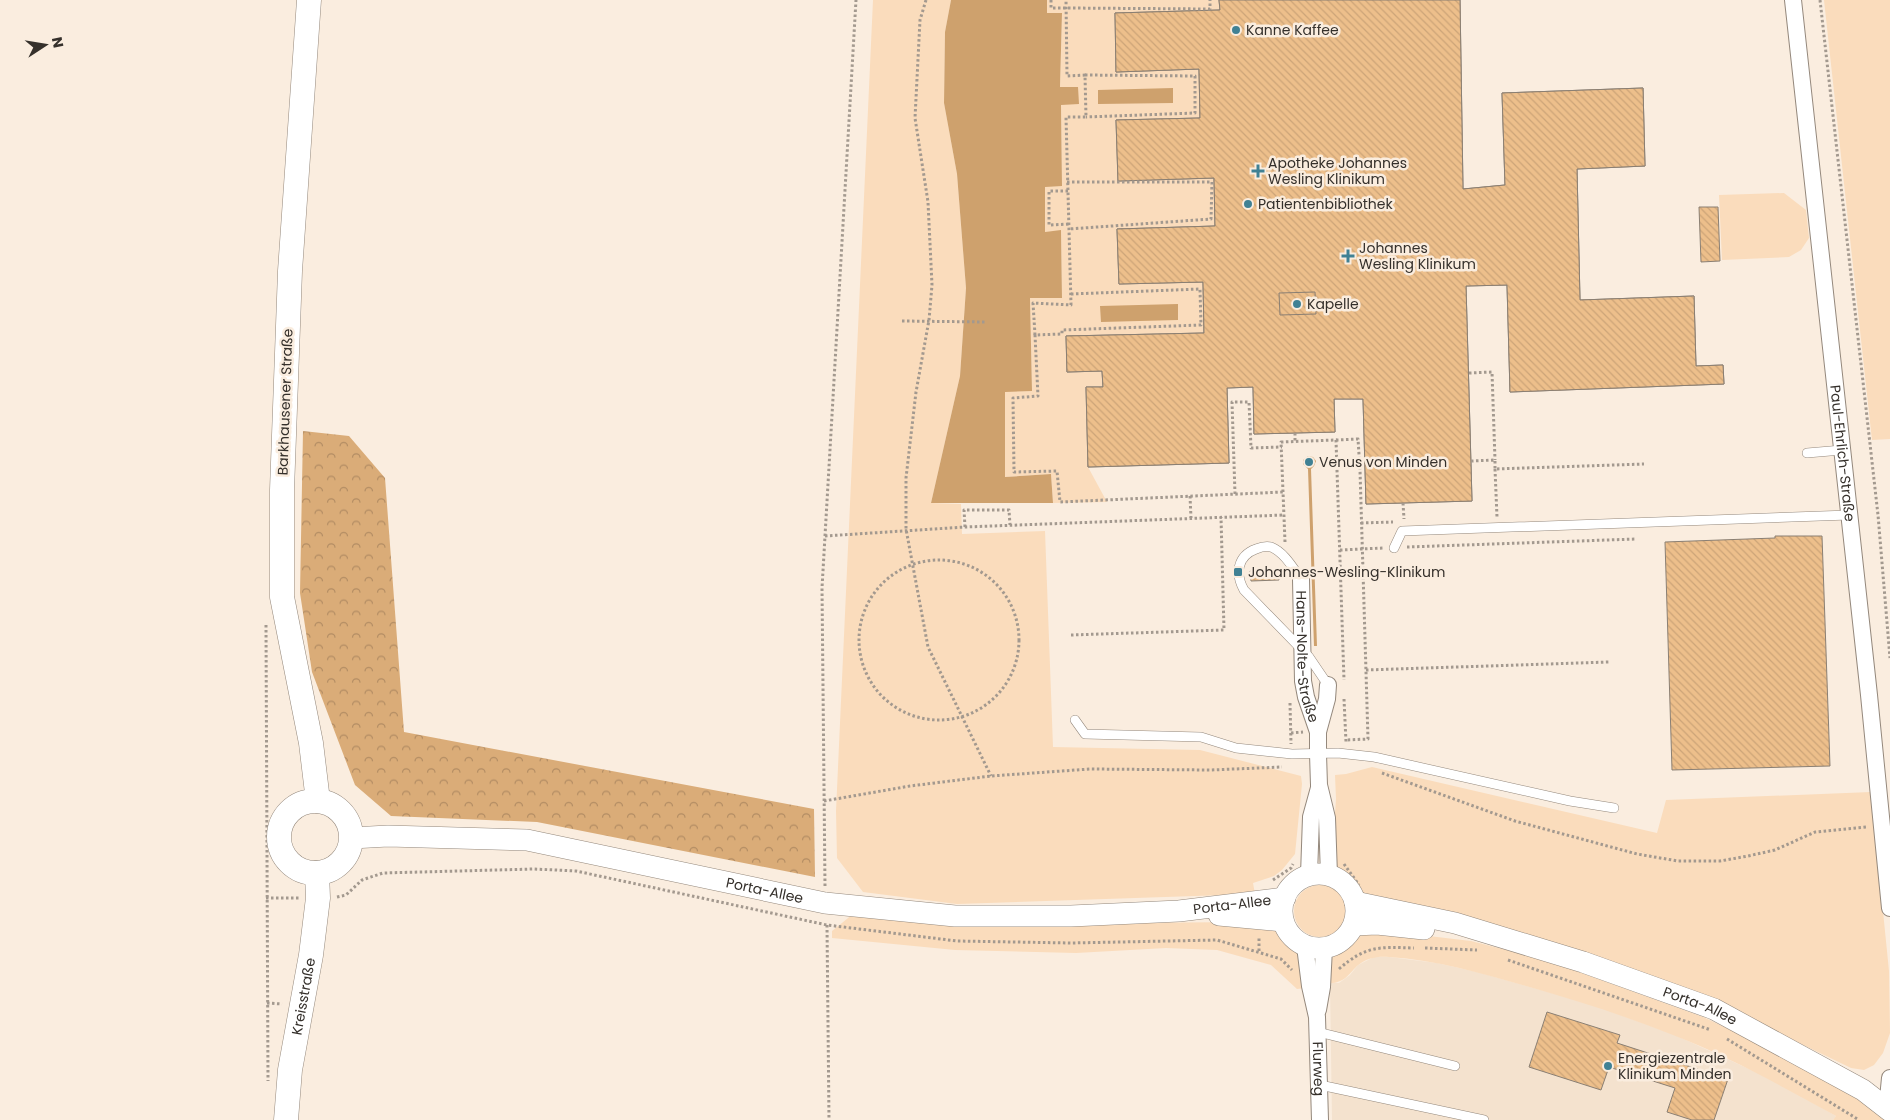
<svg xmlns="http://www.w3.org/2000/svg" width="1890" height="1120" viewBox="0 0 1890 1120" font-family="Poppins,sans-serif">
<defs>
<pattern id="forest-crowns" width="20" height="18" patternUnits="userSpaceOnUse" patternTransform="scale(1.25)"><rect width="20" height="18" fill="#daac78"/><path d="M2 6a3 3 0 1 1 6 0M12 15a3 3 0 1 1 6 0" fill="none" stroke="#b28c63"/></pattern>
<pattern id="building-back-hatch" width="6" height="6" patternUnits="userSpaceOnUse" patternTransform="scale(1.25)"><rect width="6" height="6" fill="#edbf8b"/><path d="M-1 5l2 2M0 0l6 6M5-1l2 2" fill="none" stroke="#cca478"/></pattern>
</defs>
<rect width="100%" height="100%" fill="#faeddf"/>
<path fill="#f4e2ce" d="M1374,957h15l48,6 40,9 114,32 84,31 98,45 63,36 -3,4h-501l-2,-137h9l11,-8 8,-10z"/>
<g fill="#fadcbc">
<path d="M873,0h78l-6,32 -1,71 13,71 9,114 -6,88 -29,127 30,1 1,30 83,-3 8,216 147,3 101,26 1,8 -7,70 -13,16 -8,6 -21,7 2,11 -298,10 -94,-12 -26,-34 -1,-47z"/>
<path d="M1047,0h172l1,10 -105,3 1,58 83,-2 1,49 -83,2 1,61 96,-3 1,48 -98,3 2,55 84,-2 1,51 -138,3 1,35h35l1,16 -17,1 2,79 19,35 -54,1 -2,-29 -46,3v-86l27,-1 -2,-92h32l-1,-67 -16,1v-46l17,-1 -1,-80 17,-17h-18l2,-74 -15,-1z"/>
<path d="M1824,0h66v439l-18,1z"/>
<path d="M1784,193l22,17 3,28 -8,12 -12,7 -67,3 -3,-65z"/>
<path d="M1372,767l285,66 9,-33 205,-8 18,179 1,62 -7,20 -9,12 -10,5 -13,-2 -161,-78 -76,-28 -108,-34 -145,-35 -26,-28 -3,-7 4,-59 -1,-24 11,-1z"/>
<circle cx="1320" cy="911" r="26"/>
<path d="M853,914l266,9 128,-1 30,7 12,11 8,12 4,12 4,24 -8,1 -26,-24 -54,-15 -51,-2 -90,5 -121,-3 -123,-12v-7z"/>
<path d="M1370,932l33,1 68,8 78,20 154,56 73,34 75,40 38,29h-56l3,-4c-53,-29 -106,-59 -163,-81 -48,-19 -97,-35 -147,-49 -45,-13 -90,-26 -137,-29 -11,-1 -23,1 -32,9 -9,9 -13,17 -27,17 0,-7 -1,-18 2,-24 5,-12 27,-24 38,-27z"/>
</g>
<path fill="url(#forest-crowns)" d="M303,431l46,5 36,42 19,254 410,77 1,68 -278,-55 -146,-6 -36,-31 -43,-113 -12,-79z"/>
<g fill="#cea16d">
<path d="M951,0h96v13h15l-2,74h18l1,17 -18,1 1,81 -17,1v45l16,-2 1,68h-32l2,93 -27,1v85l46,-3 2,29h-122l29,-127 6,-88 -9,-114 -13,-71 1,-71z"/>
<path d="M1173,88v15l-75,1v-14z"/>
<path d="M1178,304v16l-77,2 -1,-16z"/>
<path d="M1308,456l5,1 3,4 -2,5 -3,3 6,177h-3l-6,-177 -5,-5v-4z"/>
</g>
<g fill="url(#building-back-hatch)" stroke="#8a7f73" fill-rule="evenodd">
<path d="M1219,0h35v16h78v-16h44l1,18 38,-2v-16h45l3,189 42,-4 -3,-92 141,-5 2,78 -68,3 3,131 114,-4 2,70 27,-1 1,19 -214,8 -3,-107 -41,1 6,215 -106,3 -3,-105h-29l1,33 -81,2 -1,-47 -26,1 2,75 -141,4 -2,-80h17l-1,-16 -35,1 -1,-36 138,-3 -1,-51 -84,2 -2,-55 98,-3 -1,-48 -96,3 -2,-61 84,-2 -1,-49 -83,3 -1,-59 105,-3zM1334,69v50l-77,1 -1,-50zM1417,71l1,28 -38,1 -1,-27zM1332,176l1,51 -78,1v-51zM1421,188l1,29 -40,1 -1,-29zM1424,279l1,31 -39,2 -2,-31zM1332,281l1,51 -77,2 -1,-52zM1427,356v34h-39l-1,-33zM1192,386l2,39 -68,3 -1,-40zM1429,436l1,27 -40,1 -1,-27z"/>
<path d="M1219,0h241l3,189 42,-4 -3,-92 141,-5 2,78 -68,3 3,131 114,-4 2,70 27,-1 1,19 -214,8 -3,-107 -41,1 6,215 -106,3 -3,-105h-29l1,33 -81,2 -1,-47 -26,1 2,75 -141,4 -2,-80h17l-1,-16 -35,1 -1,-36 138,-3 -1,-51 -84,2 -2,-55 98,-3 -1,-48 -96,3 -2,-61 84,-2 -1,-49 -83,3 -1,-59 105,-3z"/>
<path d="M1699,207h19l2,54 -19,1z"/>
<path d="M1315,292l1,22 -36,1 -1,-22z"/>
<path d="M1775,536h47l8,230 -158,4 -7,-228 110,-4z"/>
<path d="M1279,570v10l-28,1 -1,-10z"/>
<path d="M1547,1012l73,23 -3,8 111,36 -14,41h-22l-25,-8 8,-24 -66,-21 -8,23 -72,-23z"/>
</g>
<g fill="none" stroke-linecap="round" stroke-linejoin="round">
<defs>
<g id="service">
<path d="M1807,453l35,-3"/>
<path d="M1394,548l8,-17 447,-16"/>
<path d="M1301,579c-8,-11 -17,-27 -30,-32 -5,-1 -10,0 -15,2 -19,7 -21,25 -12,41l65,67 19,28"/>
<path d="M1075,720l10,14 116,3 35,11 56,6 46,-1 36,4 196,44 44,7"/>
<path d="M1318,1032l137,34"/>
<path d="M1320,1085l164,35"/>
</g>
<g id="minor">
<path id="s1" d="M1793,0l76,695 21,213"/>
<path id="s2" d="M1301,579l2,102 3,16 12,35"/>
<path d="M1328,685l-1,14 -9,33v22l1,31 8,33 2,57"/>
<path d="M1309,875l2,-58 8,-29"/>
<path id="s3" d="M1305,946l5,40 7,31 3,103"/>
<path d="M1318,1010l4,-23 2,-39"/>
<path d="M1887,1109l3,-31"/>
</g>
<g id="tertiary">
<path id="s4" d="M352,838l36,-2 139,4 298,63 130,13h116l108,-5 106,-13"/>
<circle cx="1319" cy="911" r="37"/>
<path id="s5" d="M1355,902l100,21 128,39 131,47 149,81 27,21"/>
<path d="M1219,915l64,6"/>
<path d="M1354,925l23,-1 47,5"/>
</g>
<g id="secondary">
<path d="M309,0l-19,271 -8,219v107l29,146 7,58"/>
<circle cx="315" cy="837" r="36"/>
<path id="s6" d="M286,1120l4,-50 21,-115 7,-57 -1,-25"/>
</g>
</defs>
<use href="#service" stroke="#94887c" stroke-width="10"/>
<use href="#minor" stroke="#94887c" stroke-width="18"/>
<use href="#tertiary" stroke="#94887c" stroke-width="22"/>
<use href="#secondary" stroke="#94887c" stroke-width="25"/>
<g stroke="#a3998f" stroke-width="3" stroke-dasharray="2.5 2.5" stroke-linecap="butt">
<path d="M926,0l-6,20 -5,98 13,84 4,83 -3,35 -13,72 -10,86v51l22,118 63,129"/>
<path d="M1051,0v8h15l144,1v-9"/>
<path d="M1820,0l58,515 12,143"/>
<path d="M1085,75l110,1v37l-109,4"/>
<path d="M1067,182h145l-1,37 -142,10"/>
<path d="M1068,191h-19v34l20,-1"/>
<path d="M1071,294l129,-5 1,36 -139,5v4l-27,1 3,61 -25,2 1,74 43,-1 3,31 223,-10"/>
<path d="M902,321l84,1"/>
<path d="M1035,335l-2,-32 38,2 -5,-188h20l-1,-42 -18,1 -1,-76"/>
<path d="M1469,373l23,-1 3,88"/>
<path d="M1295,433v9"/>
<path d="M1336,440l22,-1 2,31 8,269 -22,1"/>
<path d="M1471,461l24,-1v9l149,-5"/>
<path d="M1495,469l2,48"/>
<path d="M1235,494l-3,-92h17l2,46 31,-1"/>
<path d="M1190,496l1,22"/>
<path d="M1403,503l1,16"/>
<path d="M1361,523l32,-1"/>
<path d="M965,527l-1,-17h45l1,15"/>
<path d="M825,536l140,-9 319,-12"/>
<path d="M1285,542l-4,-100 55,-2 8,240"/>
<path d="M1407,547l229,-8"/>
<path d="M1340,550l43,-2"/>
<circle cx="939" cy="640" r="80"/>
<path d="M266,625l2,456"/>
<path d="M1071,635l153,-5 -3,-113"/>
<path d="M1366,670l243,-8"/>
<path d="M1344,699l2,43"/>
<path d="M1290,703l1,41"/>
<path d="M1291,733l12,-1"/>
<path d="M1382,773l133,48 122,33 41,7h42l28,-5 27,-6 40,-18 52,-5"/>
<path d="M824,801l86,-15 81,-10 99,-7 121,1 71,-3"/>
<path d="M1344,864l15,21"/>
<path d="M1273,880l18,-12 2,-4"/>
<path d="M825,886l-3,-298 34,-588"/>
<path d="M337,897l9,-2 16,-15 21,-7 151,-4 42,2 251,54 130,16 114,2 146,-3 64,19 11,11"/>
<path d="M266,898h35"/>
<path d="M827,925l2,195"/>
<path d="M1425,948l52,2"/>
<path d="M1259,951v-14"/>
<path d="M1508,960l203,70"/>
<path d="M1339,969c27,-24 42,-22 75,-21"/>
<path d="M267,1003l15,1"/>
<path d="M1727,1039l132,81"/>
</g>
<use href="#service" stroke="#fff" stroke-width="9"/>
<use href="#minor" stroke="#fff" stroke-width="16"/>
<use href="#tertiary" stroke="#fff" stroke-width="21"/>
<use href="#secondary" stroke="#fff" stroke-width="24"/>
</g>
<g fill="#408194" stroke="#faeddf" stroke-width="2">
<circle cx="1236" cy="30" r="5"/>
<path d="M1255.5 163.5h5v5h5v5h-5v5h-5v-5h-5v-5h5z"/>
<circle cx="1248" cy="204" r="5"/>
<path d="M1345.5 248.5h5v5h5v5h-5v5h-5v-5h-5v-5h5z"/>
<circle cx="1297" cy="304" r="5"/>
<circle cx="1309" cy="462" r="5"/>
<rect x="1233" y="567" width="10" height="10" rx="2.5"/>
<circle cx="1608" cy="1066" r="5"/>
</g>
<g text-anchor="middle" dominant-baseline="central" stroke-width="5" stroke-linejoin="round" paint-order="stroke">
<g font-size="14" fill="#35302b" stroke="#faeddf" text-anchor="start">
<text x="1246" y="30">Kanne Kaffee</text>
<text x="1268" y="163">Apotheke Johannes<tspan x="1268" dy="16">Wesling Klinikum</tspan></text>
<text x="1258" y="204">Patientenbibliothek</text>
<text x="1359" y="248">Johannes<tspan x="1359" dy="16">Wesling Klinikum</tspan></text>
<text x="1307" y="304">Kapelle</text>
<text x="1319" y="462">Venus von Minden</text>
<text x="1248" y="572">Johannes-Wesling-Klinikum</text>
<text x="1618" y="1058">Energiezentrale<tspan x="1618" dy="16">Klinikum Minden</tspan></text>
</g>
<g font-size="14" fill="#35302b" stroke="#faeddf">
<text transform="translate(285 402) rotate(-88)">Barkhausener Straße</text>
<text stroke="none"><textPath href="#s1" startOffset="456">Paul-Ehrlich-Straße</textPath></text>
<text stroke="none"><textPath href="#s2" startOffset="78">Hans-Nolte-Straße</textPath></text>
<text stroke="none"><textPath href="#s4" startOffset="418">Porta-Allee</textPath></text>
<text stroke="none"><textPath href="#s4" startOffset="888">Porta-Allee</textPath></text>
<text stroke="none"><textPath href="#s6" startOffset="125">Kreisstraße</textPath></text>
<text stroke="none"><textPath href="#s5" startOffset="361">Porta-Allee</textPath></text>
<text stroke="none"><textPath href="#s3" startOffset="124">Flurweg</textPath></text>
</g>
</g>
<g transform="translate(45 45) rotate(78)" stroke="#faeddf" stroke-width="4" paint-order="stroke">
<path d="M0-4L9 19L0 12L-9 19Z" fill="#35302b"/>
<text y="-8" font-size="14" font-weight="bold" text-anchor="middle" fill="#35302b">N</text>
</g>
</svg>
